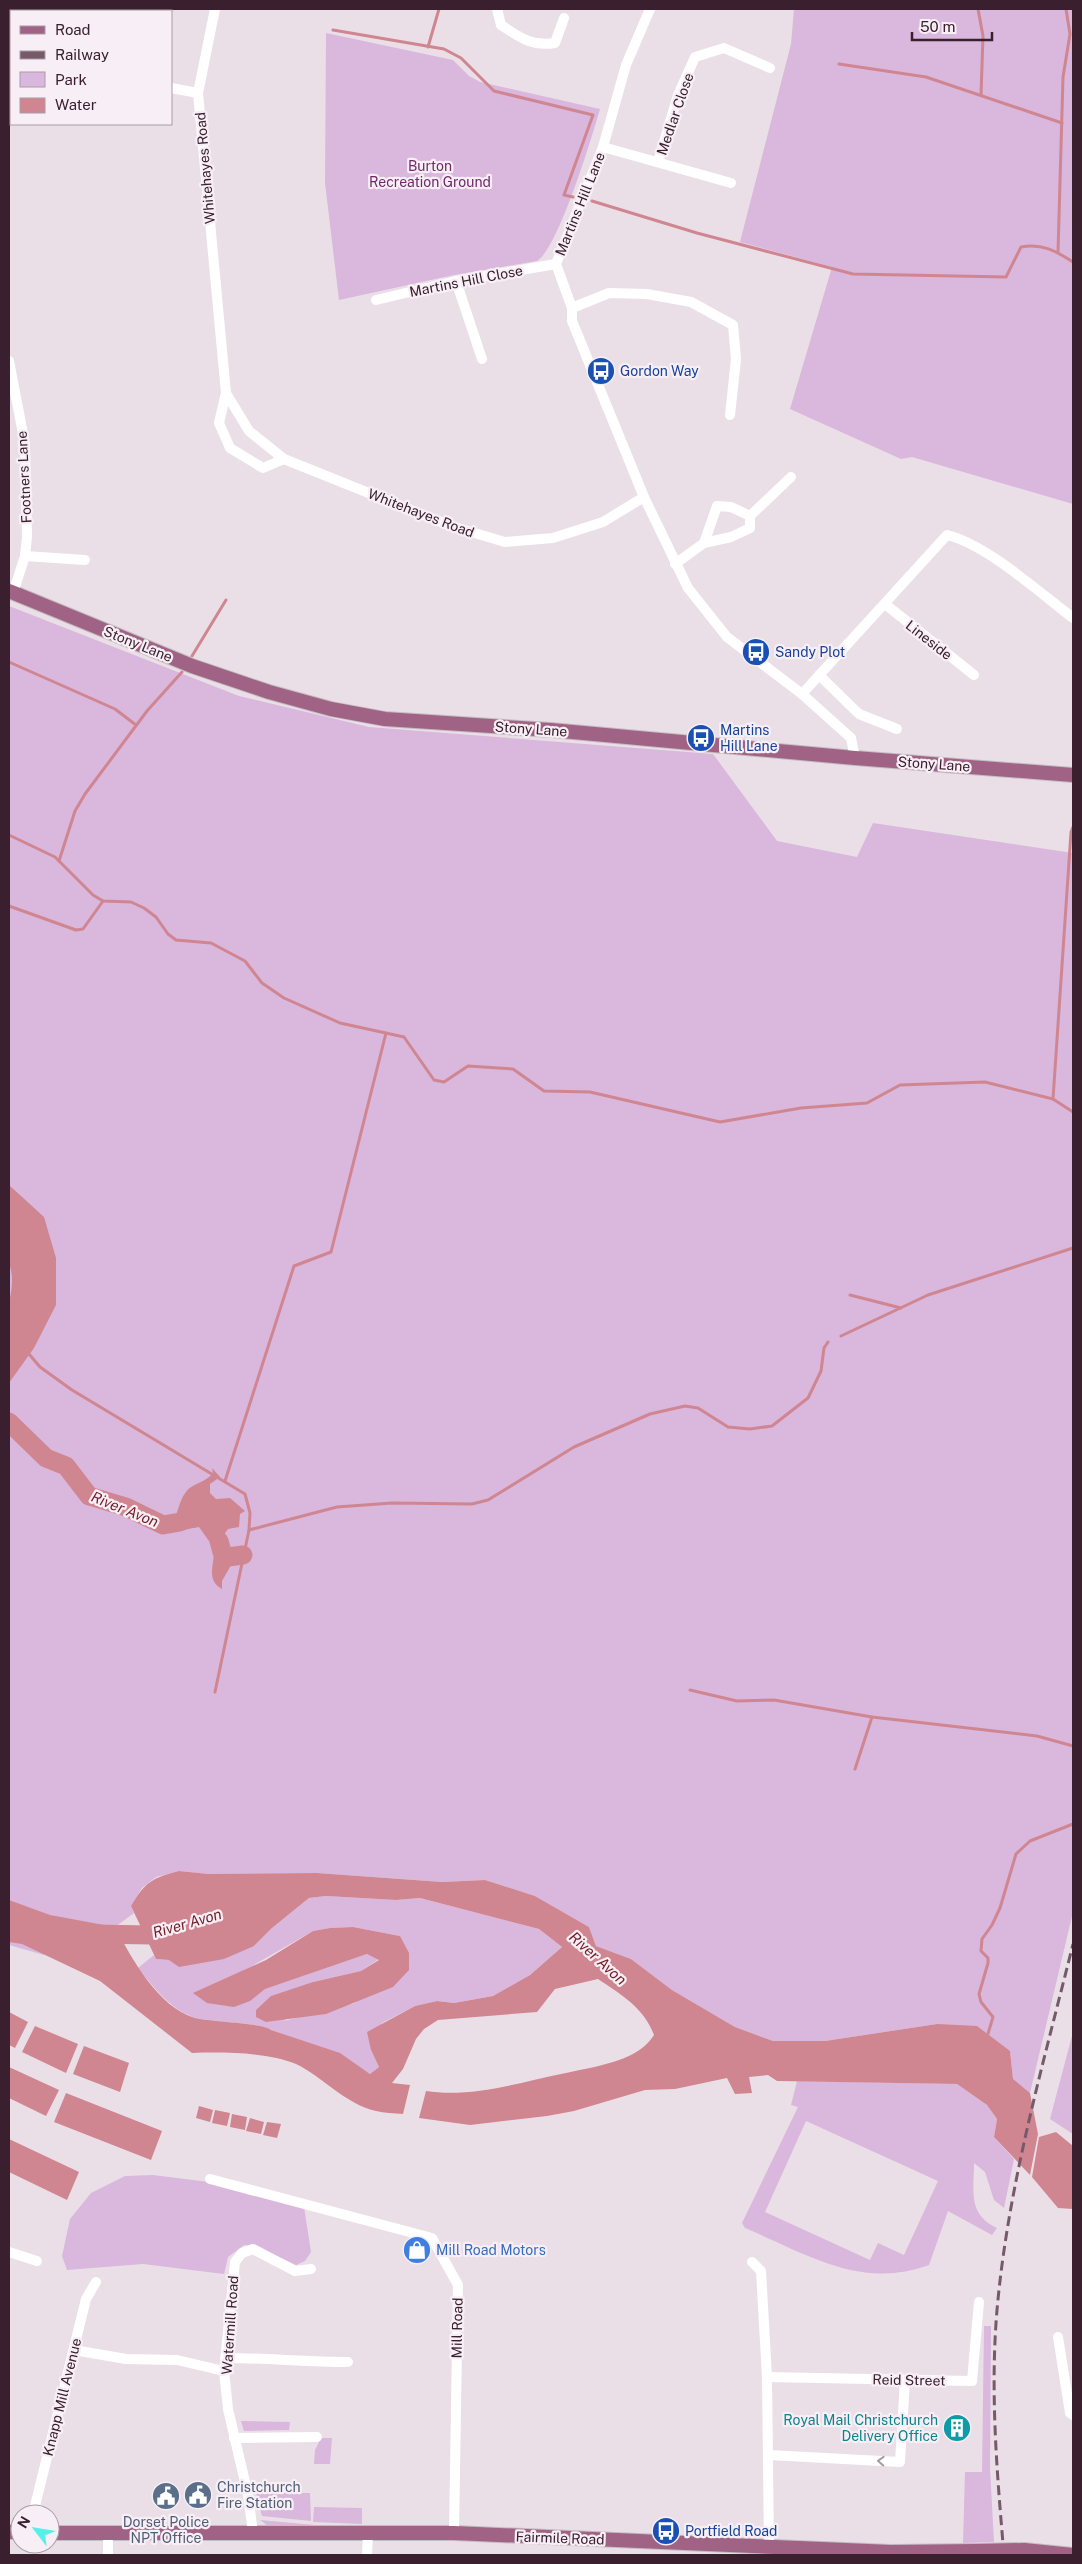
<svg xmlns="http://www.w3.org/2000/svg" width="1082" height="2564" viewBox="0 0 1082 2564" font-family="'Public Sans',sans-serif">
<rect width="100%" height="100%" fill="#eadfe7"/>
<g fill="#dab7dc" fill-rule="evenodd">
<path d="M794,9h279v495l-161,-47 -11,2 -111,-50 42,-142 -92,-25 51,-198z"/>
<path d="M326,33l127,27 16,16 11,6 120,27c-8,28 -42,140 -63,152l-83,14 -115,25 -14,-117z"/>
<path d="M9,606l230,90 130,31 344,27 64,87 80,16 16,-34 200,30v1059l-43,181 -17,-13 -3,-29 -73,-27 -112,17h-52l-38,-14 -63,-37 -41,-31 -35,-13 -7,-19 -54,-31 -50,-16 -43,2 -125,-9 -108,1 -30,-3 -23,6 -14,11 -11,18 3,7 -19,14 -53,-9 -18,37 -35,-10z"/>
<path d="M326,1896l70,4 24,-2 119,31 23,18 -32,28 -37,21 -39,7 -17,-2 -22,5 -33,17 -11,27 8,17 -9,7c-31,-19 -65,-32 -99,-44 -7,-7 -60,-8 -75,-12 -24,-7 -43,-31 -58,-50l16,-13 2,4 13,1 85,-14 18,-18 37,-30zM353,1927l47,9 -45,67 -71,18 29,-39 48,-11 18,-12 -12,-5 -103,35 -26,-15 75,-43 17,-3z"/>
<path d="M1073,2032v102l-23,-15z"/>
<path d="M797,2081l160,3 30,21 10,14 -3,18 20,22 -10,49 -10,-8 -9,-28 -11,-9c0,27 -7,51 23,65l-5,7 -44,-24 -19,54c-68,25 -122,-11 -184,-37l-3,-5 56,-116 -7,-2zM806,2121l132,60 -34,74 -26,-12 -8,17 -105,-48z"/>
<path d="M153,2175l56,7 95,25 7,45 -6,9 -9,4 -40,-19 -12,-1 -16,12 -4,17 -81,-10 -76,6 -5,-14 8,-37 21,-26 34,-17z"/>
<path d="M984,2326h7l-1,142 4,74 -31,1 2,-71h17z"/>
<path d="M241,2421l49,1 -1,8 -45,1z"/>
<path d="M321,2438h11l-2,26h-16l1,-14z"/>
<path d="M256,2493h54l1,28 -49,-5z"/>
<path d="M314,2507l48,1v16l-49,-2z"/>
<path d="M260,2520l66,6h-58z"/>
</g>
<g fill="#d08691">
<path d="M9,1185l35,32 12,41v47l-22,43 -25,35v-81c3,-11 5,-27 0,-38z"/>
<path d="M212,1468l8,9 -10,7v9l6,6 14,-1 15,13 -5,3 -1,13 -11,2 -5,7 1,10 10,9v5l-12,21v8c-17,-9 -7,-26 -8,-41l-15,-21c-18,3 -31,9 -46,-3l4,-4h18c3,-11 7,-29 18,-34 7,-4 14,-6 20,-13z"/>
<path d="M179,1871l30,3 108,-1 125,9 43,-2 50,16 54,31 7,19 35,13 41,31 63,37 38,14h52l112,-17 40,2 33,25 3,28 17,14 8,41 -8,41 -36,-38 3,-18 -10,-14 -30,-21 -180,-3 -9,-6 -19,2 3,16 -17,1 -8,-16 -52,11 -30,1 -71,21 -27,5 -77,9 -51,-7 7,-27c44,7 92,-8 135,-17 22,-5 50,-9 70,-19 10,-5 17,-11 23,-20 -10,-27 -32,-40 -56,-56l-43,10 -18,23 -99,8 -14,9 -8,10 -13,30 -11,14 18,2 -7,29c-9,-1 -19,-1 -27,-3 -31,-7 -53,-34 -80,-47 -28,-12 -73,-12 -104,-11l-92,-72 -78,-37 -13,-2v-42l41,15 65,12c17,32 43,80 80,91 16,4 69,5 76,12l69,23 30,21 9,-7 -8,-17 -4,-18 48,-26 22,-5 17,2 39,-7 37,-21 32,-28 -23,-18 -119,-31 -24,2 -70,-4 -17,2 -37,30 -18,18 -30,13 -45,8 -10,-7 -13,-1 -25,-53c14,-24 21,-28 48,-35z"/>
<path d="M353,1927l47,9 9,17v17l-16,17 -67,27 -60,8 -10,-5v-7l15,-14 42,-14 48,-11 18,-11 -12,-6 -102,35 -15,12 -16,6 -27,-4 -14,-10 73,-33 47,-29 17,-3z"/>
<path d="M9,2012l19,10 -13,26 -6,-3z"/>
<path d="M35,2026l43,18 -12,29 -44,-21z"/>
<path d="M84,2046l45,17 -9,29 -47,-18z"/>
<path d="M9,2067l50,23 -13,26 -37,-18z"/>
<path d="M66,2093l96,38 -11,29 -97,-38z"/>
<path d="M199,2106l14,4 -3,12 -14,-4z"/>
<path d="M215,2110l15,3 -3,13 -15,-3z"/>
<path d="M232,2114l15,3 -2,13 -15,-3z"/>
<path d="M250,2118l14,4 -3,12 -15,-3z"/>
<path d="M267,2122l14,2 -4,14 -14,-3z"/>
<path d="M1056,2132l17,14v63l-15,-1 -26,-31 7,-40z"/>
<path d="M9,2139l70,33 -12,28 -58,-28z"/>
</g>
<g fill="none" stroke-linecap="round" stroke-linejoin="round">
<g stroke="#d08691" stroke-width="3">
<path d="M978,9l5,27 -2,59"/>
<path d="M333,30l111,19 17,9 33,33 99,24 -29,80 9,2"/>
<path d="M428,47l11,-38"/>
<path d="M839,64l87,13 136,46"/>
<path d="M592,201l105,32 156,41 153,3 15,-30c21,-4 35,4 52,15"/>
<path d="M1058,252l5,-175 7,-43 -4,-25"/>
<path d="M192,656l34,-56"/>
<path d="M9,662l106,47 21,16"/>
<path d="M9,835l46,22 38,38 10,6 28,1 13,6 12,9 12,17 8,6 35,3 34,18 17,22 22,15 56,25 64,14 30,43 10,2 24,-16 45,3 31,22 46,1 130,30 81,-14 66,-5 33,-18 85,-3 68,17 20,13"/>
<path d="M59,861l16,-50 10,-17 62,-83 35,-39"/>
<path d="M9,906l67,24 7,-1 20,-28"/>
<path d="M1053,1099l18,-267 2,-5"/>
<path d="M850,1295l51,13"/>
<path d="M841,1336l87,-41 145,-47"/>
<path d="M29,1354l11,13 32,23 173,104 5,19 -1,17 -34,162"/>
<path d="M225,1481l69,-215 37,-14 55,-219"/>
<path d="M249,1530l88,-23 55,-4 80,1 16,-4 86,-53 76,-33 35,-8 13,2 30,19 22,2 22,-3 36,-28 13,-27 3,-23 4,-6"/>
<path d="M690,1690l47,11 37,-1 98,17 165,19 36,10"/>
<path d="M855,1769l17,-52"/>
<path d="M987,2037l6,-20 -12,-15 -2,-8 9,-31v-5l-7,-7 1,-12 10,-14 8,-17 16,-54 14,-13 43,-17"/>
</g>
<g stroke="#d08691" stroke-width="19">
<path d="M9,1422l37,36 20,8 23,30 37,11 37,18 17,-3"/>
<path d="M219,1541l3,11 6,5 15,-2"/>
<path d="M93,1934l59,1 15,-5"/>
</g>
<defs>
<g id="major">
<path d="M9,591l183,75 77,26 62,17 54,10 166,11 304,28 218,17"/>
<path d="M9,2532h11"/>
<path d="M50,2533h404l437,19 85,-1"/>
<path d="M1024,2550l49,5"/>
</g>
</defs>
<use href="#major" stroke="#c4bcc1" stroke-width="16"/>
<g stroke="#fff" stroke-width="10">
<path d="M497,9l4,16c18,12 31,22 54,18l9,-25"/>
<path d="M650,9l-24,56 -23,82 -47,117 16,44v13l72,176 44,91 39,49 75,57 49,44 4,20"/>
<path d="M9,54l2,1"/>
<path d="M171,88l27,5 17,-84"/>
<path d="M198,93l28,300 23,38 35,28 167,67 54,16 48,-4 50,-16 41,-25"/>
<path d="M603,147l128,36"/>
<path d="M658,162l20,-67 17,-38 29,-9 46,20"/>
<path d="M456,281l26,78"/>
<path d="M376,300l80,-19 100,-17"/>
<path d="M572,308l37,-15 38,1 44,8 42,23 3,34 -6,56"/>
<path d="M9,361l16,83 2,93 -2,19 -12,37"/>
<path d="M226,393l-7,30 11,25 33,20 21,-9"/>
<path d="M750,516l41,-39"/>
<path d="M25,556l60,4"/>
<path d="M675,564l29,-21 27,-6 19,-9v-12l-19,-9 -14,-1 -13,37"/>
<path d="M885,604l89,71"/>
<path d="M819,675l40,39 38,15"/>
<path d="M802,694l145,-159c39,9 93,58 126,83"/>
<path d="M210,2179l222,59 26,47 -4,248"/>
<path d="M9,2252l28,9"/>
<path d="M752,2262l9,9 6,106 2,170"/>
<path d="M1058,2337l12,76 3,2"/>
<path d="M74,2350l52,9 51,1 47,11"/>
<path d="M226,2358c41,0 81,4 122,4"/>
<path d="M767,2377l205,4 7,-79"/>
<path d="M234,2438l83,-1"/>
<path d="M769,2455l131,7 5,-82"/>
<path d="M33,2514l53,-215 10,-17"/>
<path d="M253,2533l-5,-38 -20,-86 -4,-38 11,-109 7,-9 11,-4 42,22 16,-2"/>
<path d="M108,2555v-20"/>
<path d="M367,2555l1,-21"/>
</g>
<use href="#major" stroke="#a06385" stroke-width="14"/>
<path stroke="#765a6a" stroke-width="3" stroke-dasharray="10 5" stroke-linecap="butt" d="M1004,2555c-7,-81 -14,-163 -7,-245 11,-125 46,-245 76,-366"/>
<defs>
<path id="major-bridge" d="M976,2551l48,-1"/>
</defs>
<use href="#major-bridge" stroke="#c4bcc1" stroke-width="16" stroke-linecap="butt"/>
<use href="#major-bridge" stroke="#a06385" stroke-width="14"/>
</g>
<defs><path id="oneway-chevron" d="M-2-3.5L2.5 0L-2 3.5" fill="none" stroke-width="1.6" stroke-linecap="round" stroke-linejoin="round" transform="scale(1.25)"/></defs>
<use stroke="#a69ba1" href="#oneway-chevron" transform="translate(881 2461) rotate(-177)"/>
<defs>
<symbol id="bus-disc" viewBox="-11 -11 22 22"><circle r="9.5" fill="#1a4fb4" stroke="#f7eff5"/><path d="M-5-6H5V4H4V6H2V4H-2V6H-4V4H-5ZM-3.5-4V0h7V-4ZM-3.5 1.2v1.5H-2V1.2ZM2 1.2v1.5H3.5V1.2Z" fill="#fff"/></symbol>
<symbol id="shop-disc" viewBox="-11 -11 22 22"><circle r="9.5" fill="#3f7fe0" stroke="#f7eff5"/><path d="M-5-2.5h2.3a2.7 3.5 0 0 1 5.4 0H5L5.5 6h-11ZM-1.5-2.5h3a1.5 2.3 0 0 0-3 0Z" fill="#fff"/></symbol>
<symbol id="building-disc" viewBox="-11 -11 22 22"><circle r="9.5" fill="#0f9aa8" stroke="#f7eff5"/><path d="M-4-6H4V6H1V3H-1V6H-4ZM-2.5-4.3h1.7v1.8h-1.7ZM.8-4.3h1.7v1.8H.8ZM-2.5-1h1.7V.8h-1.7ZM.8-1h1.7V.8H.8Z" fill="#fff"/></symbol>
<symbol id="civic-disc" viewBox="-11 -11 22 22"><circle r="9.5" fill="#5c6f8a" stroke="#f7eff5"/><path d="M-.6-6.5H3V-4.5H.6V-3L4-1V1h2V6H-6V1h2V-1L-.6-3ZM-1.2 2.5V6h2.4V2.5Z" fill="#fff"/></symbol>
</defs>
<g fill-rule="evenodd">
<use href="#bus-disc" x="585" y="355" width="32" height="32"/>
<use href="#bus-disc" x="740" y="636" width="32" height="32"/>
<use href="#bus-disc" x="685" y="722" width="32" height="32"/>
<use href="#shop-disc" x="401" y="2234" width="32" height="32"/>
<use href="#building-disc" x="941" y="2412" width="32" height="32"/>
<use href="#civic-disc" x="182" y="2479" width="32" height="32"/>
<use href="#civic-disc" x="150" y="2480" width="32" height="32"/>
<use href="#bus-disc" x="650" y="2515" width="32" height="32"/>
</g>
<g text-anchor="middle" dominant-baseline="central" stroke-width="4.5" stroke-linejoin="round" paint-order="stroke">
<g font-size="14" fill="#3a202f" stroke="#f7eff5">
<text transform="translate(675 114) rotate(-71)">Medlar Close</text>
<text transform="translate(205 168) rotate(-95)">Whitehayes Road</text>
<text transform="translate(580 204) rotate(-68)">Martins Hill Lane</text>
<text transform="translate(466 281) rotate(-11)">Martins Hill Close</text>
<text transform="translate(24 477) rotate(-93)">Footners Lane</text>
<text transform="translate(421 513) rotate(21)">Whitehayes Road</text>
<text transform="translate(929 640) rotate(38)">Lineside</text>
<text transform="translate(138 644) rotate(22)">Stony Lane</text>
<text transform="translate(531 729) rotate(4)">Stony Lane</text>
<text transform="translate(934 764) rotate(4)">Stony Lane</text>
<text transform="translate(230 2325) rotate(-86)">Watermill Road</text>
<text transform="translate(457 2328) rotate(-89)">Mill Road</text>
<text transform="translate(909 2380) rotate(1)">Reid Street</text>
<text transform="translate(62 2397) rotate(-76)">Knapp Mill Avenue</text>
<text transform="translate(560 2538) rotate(2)">Fairmile Road</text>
</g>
<g font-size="14" fill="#702a6b" stroke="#f7eff5">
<text x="430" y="166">Burton<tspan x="430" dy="16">Recreation Ground</tspan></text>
</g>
<g font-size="14" fill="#164399" stroke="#f7eff5" text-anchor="start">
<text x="620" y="371">Gordon Way</text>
<text x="775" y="652">Sandy Plot</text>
<text x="720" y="730">Martins<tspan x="720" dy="16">Hill Lane</tspan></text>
<text x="685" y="2531">Portfield Road</text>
</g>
<g font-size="14" fill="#366cbe" stroke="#f7eff5" text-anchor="start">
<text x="436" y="2250">Mill Road Motors</text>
</g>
<g font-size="14" fill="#0d838f" stroke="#f7eff5" text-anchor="end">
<text x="938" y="2420">Royal Mail Christchurch<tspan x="938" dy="16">Delivery Office</tspan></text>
</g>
<g font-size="14" fill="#4e5e75" stroke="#f7eff5" text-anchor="start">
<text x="217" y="2487">Christchurch<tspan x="217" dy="16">Fire Station</tspan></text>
<text x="166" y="2522" text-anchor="middle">Dorset Police<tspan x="166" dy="16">NPT Office</tspan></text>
</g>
<g font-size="15" font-style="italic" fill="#751b27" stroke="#f7eff5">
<text transform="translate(125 1509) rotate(22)">River Avon</text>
<text transform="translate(187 1923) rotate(-16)">River Avon</text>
<text transform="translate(598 1958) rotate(42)">River Avon</text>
</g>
</g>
<rect width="1082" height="2564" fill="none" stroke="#3a202f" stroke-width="20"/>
<rect x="10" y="10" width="162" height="115" fill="#f7eff5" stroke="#ab9ca6"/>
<rect x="20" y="26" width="25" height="8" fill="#a06385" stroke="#ab9ca6"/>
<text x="55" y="35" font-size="15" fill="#3a202f">Road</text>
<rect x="20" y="51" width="25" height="8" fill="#765a6a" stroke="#ab9ca6"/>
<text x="55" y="60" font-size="15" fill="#3a202f">Railway</text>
<rect x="20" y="72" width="25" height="15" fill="#dab7dc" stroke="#ab9ca6"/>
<text x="55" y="85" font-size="15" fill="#3a202f">Park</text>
<rect x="20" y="98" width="25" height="15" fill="#d08691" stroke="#ab9ca6"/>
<text x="55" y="110" font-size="15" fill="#3a202f">Water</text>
<g transform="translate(35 2529) rotate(301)"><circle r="24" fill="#f7eff5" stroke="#ab9ca6"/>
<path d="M0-4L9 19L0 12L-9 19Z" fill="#55f1e8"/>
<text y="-8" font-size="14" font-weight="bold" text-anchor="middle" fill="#3a202f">N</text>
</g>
<path d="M912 32v8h80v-8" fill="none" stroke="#3a202f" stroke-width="2.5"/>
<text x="920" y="32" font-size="15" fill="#3a202f" stroke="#f7eff5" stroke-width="4" paint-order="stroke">50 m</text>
</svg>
